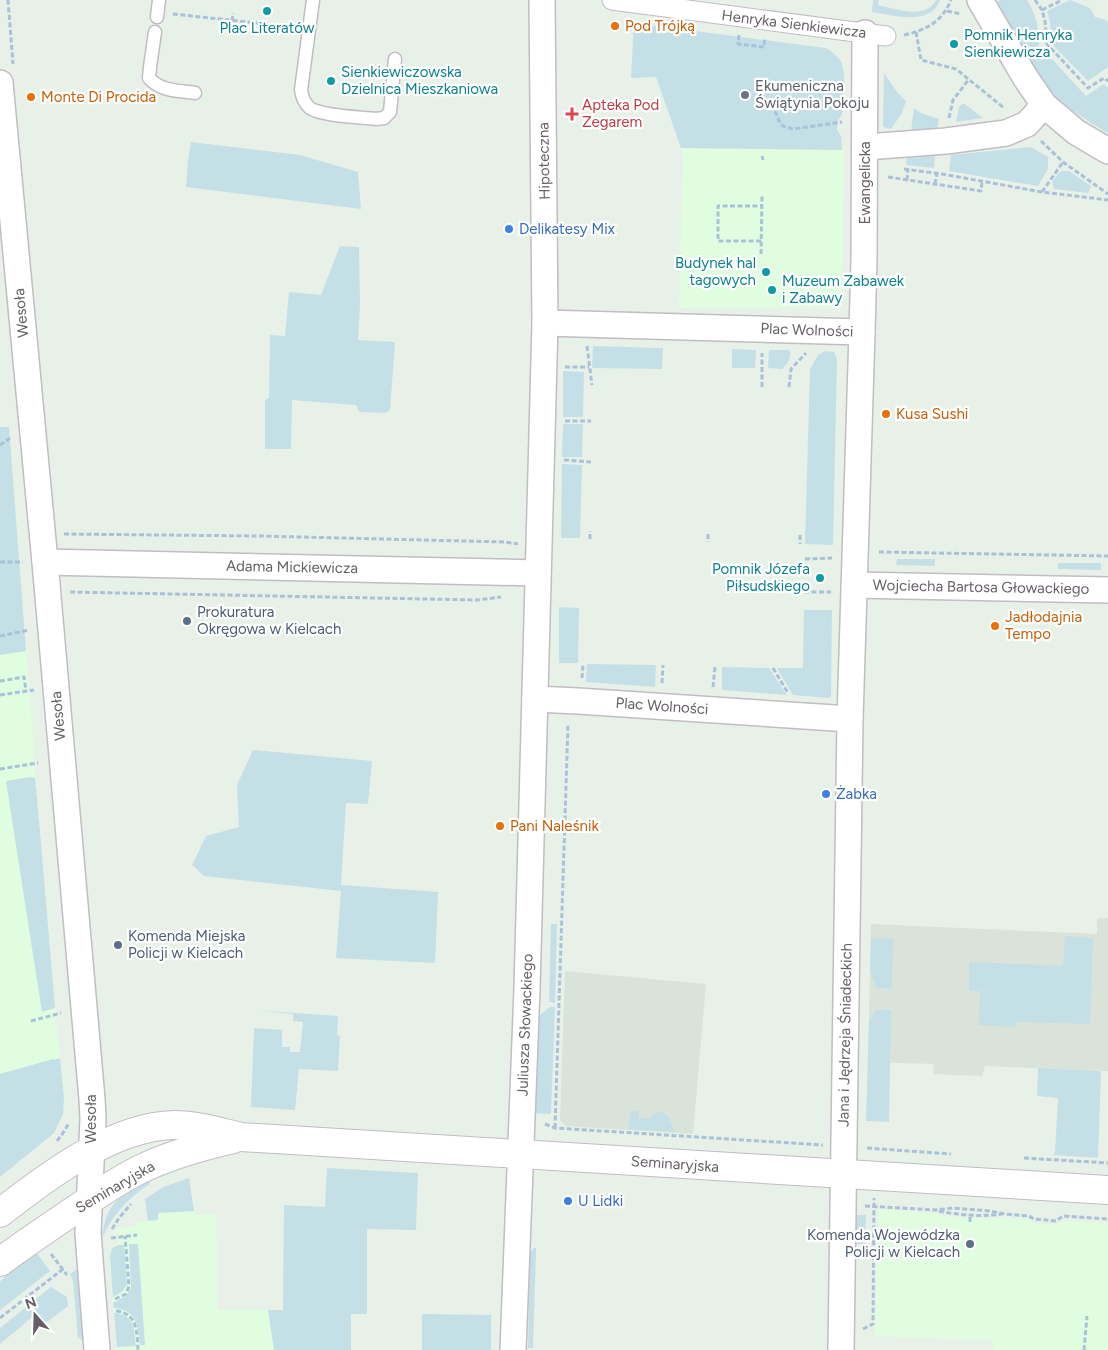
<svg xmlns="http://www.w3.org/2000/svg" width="1108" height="1350" viewBox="0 0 1108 1350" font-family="Figtree,sans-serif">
<rect width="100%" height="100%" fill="#e8f1e8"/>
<g fill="#e0fde0">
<path d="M681,148l163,2 -2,157 -163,1 4,-149z"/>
<path d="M26,651l5,60 4,67 -5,-1 -15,59 27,175 13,-3 9,90 -1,16 -9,19 -54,44v-522z"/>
<path d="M878,1209l55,4 16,4 39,2 17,-1 22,1 5,4 24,2 7,-4 45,2v127h-115v-9l-118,-5z"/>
<path d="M194,1211l1,4 21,-1 2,96h133v40h-234l-7,-94 2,-8 7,-3 -2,-17 19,-2v-4l22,-2v-7z"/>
</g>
<g fill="#d9e3d9">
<path d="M1097,918h11v153l-123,-5 -3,10 -49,-2 1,-10 -66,-2 3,-138 226,10z"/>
<path d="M565,971l141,13 -13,150 -127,-8 -6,-6z"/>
</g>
<g fill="#c5dfe7">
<path d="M873,0h6l-1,5c18,4 48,15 58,-5h4c-10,27 -46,15 -68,12z"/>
<path d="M1000,0h27c12,20 13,35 11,58l14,1 34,37 18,-12 4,4v45c-19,-11 -45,-27 -59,-44 -21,-26 -36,-58 -53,-86z"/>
<path d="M1070,0l20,8 5,9 11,3 2,3v44l-20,14 -37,-38 -1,-21 -3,-11z"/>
<path d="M634,23l192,25c6,4 12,8 15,14 6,13 2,38 1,53l-4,5 -1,10 4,6 1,14 -161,-2 -25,-71 -25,1z"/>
<path d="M884,73l13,19 9,9 -4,12 -11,16 -8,-2z"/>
<path d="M962,104h3l18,14 -27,4 3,-15z"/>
<path d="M914,108l7,5 18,6 -2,11 -26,1z"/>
<path d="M191,142l109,13 58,17 3,37 -175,-22 2,-26z"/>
<path d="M1031,147l17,10v12l-10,17 -89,-15 2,-16z"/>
<path d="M935,156l-1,12 -28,-3 1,-7z"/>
<path d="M1063,171h6l22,15 -3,7 -34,-4 -2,-7 7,-9z"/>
<path d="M340,246l19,1 1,58 -2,35 37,2 -5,68 -5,3 -26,-1 -3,-7 -64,-5 -1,49h-26v-49l4,-2 1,-63 15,1 4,-44 32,3z"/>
<path d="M593,346l70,2 -1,21 -70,-1z"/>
<path d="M732,349l24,1 -1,18h-23z"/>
<path d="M769,350h19l2,2c1,8 -3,12 -8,17l-14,-1z"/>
<path d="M825,351l9,1 3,7 -4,186 -28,-1 5,-175 8,-14z"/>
<path d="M563,371l21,1 -1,45h-20z"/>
<path d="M563,424h20l-1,33h-20z"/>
<path d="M0,427h9l17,224 -26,4z"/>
<path d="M562,464l20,1 -2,73h-19z"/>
<path d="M897,559h38v7l-39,-1z"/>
<path d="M1058,563h43v7l-43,-1z"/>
<path d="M559,607l20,1 -1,55h-19z"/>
<path d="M804,610h28l-1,87 -3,1 -35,-3 -16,-27h26z"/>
<path d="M587,664l69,1 -1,22 -69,-5z"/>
<path d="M722,667l47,1 18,27 -65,-5z"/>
<path d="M253,750l119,11 -4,43 -22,-1 -5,82 97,7 -3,71 -99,-5 5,-67 -137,-15 -12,-11 14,-29 33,-9 -2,-42z"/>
<path d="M30,777l5,1 5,54 15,176 -13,4 -36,-231z"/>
<path d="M551,924h6l-2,79 -6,-1z"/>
<path d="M1065,936l28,2 -3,86 -73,-2 -1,5 -37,-2 1,-34h-11v-29l94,4z"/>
<path d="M871,938l22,1 -1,50 -16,-1 -6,-19z"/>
<path d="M550,1007h5l-4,107 -18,-1 2,-94z"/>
<path d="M255,1010l83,6 -1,19 3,1 -2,35 -39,-2 -4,41 -44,-3 3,-79 28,2v17h8v5h10l3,-30 -10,-1v-7z"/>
<path d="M876,1010h15l-2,112 -23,-1 3,-100z"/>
<path d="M60,1058l4,40 -1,16 -9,19 -54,44v-103l53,-15 1,1z"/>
<path d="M1038,1068l63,3 -3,87 -45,-3 2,-3 3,-54 -21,-2z"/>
<path d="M630,1111h6l3,2v5h11l6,-6c13,-1 15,10 18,20l-45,-3z"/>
<path d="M327,1168l91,5 -2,57 -49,-1v85h-16v36h2h-79l-6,-40h15l1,-105 41,2z"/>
<path d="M189,1178l5,33 -36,2v7l-10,1 -3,-22 18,-12z"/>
<path d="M149,1179l1,5c-21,13 -38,31 -48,55 3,-36 18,-43 47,-60z"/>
<path d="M855,1215h11l-1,29h-11z"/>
<path d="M129,1244h9l7,101h-5c-2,-19 -3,-35 -26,-37l-1,-5 13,-7 5,-8z"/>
<path d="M119,1245h5l3,39 -4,7 -10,6 -3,-41 2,-8z"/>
<path d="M534,1248h2l-3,100h-5l2,-95z"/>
<path d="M36,1252l14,19 -50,39v-28l11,-13z"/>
<path d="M77,1269l3,5 4,68 -6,-5 -5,-57 -3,-6z"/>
<path d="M51,1287l16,10 1,9 -21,16 -2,1 -9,-9 -36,30v-16z"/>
<path d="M114,1313c21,1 20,16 22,33l-19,1z"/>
<path d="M422,1314l69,1v35h-69z"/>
</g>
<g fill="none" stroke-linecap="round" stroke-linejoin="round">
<defs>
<g id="service">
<path d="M313,0l-12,90c1,7 3,13 9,18 11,8 50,9 66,11l8,-1 6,-6 5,-53"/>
<path d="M157,17l2,-17"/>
<path d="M155,32l-5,35 -1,11c13,14 28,12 46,15"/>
</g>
<path id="pedestrian" d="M612,0l274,36"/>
<g id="minor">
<path d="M980,0l45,77 19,28 32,27 32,19"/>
<path d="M0,83l45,479 47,537 1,19 -5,115 9,117"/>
<path d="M866,147l80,-6 60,-8 21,-9 17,-19"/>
<path d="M862,332l2,-72 1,-227"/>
<path d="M45,562l493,11"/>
<path d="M854,585l254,5"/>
<path d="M535,699l43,2 272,18 12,-387 -317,-9"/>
<path d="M513,1350l14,-361 18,-666 -3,-323"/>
<path d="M841,1350l9,-631"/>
</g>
<g id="tertiary">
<path d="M0,1213c46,-36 113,-87 174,-88 22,0 46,7 67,12l867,53"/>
<path d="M0,1262c25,-19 50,-35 76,-53 21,-14 42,-29 65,-40 29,-14 61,-23 92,-30"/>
</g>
</defs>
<use href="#service" stroke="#c2bcc3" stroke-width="15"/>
<use href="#pedestrian" stroke="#c2bcc3" stroke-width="21"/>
<use href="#minor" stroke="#c2bcc3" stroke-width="28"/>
<use href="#tertiary" stroke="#c2bcc3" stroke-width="30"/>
<g stroke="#a9c1d9" stroke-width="3" stroke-dasharray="5 2.5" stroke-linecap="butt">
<path d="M8,0l5,64"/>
<path d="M1035,0l7,10 3,11 2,23 41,44 16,-10 4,3"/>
<path d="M1042,10l20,-10"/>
<path d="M947,11l14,3"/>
<path d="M173,14l121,13"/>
<path d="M232,21l1,-8"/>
<path d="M916,32l5,28 35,9 48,39"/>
<path d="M739,35l-1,9 26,3 1,-9"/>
<path d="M904,35c22,-5 38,-13 47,-35"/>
<path d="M775,111l4,10 4,5 10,3 49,-7"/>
<path d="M949,118l4,-18 16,-21"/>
<path d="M1041,141l22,21 45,32"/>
<path d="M762,156l1,4"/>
<path d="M904,169l38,5 100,18 66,8"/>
<path d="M888,177l93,14 1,-10"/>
<path d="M907,180l1,-11"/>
<path d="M935,184l2,-11"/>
<path d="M1042,192l21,-30"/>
<path d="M761,241h-43v-35h43"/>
<path d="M761,254l1,-58"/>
<path d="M587,346l5,39"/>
<path d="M565,367h24"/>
<path d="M762,387v-34"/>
<path d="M789,387l2,-18 15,-16"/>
<path d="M565,421h26"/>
<path d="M0,445l10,-7"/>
<path d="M564,460l27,2"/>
<path d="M64,534l196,2 245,6 13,2"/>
<path d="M708,534v8"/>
<path d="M800,535v9"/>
<path d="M590,539v-8"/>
<path d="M879,552l229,4"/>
<path d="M805,559l27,-1"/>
<path d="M0,562h23"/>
<path d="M70,592l407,8 24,-3"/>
<path d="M804,592h27"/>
<path d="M0,636l29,-6"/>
<path d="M773,668l15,25"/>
<path d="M582,678l1,-14"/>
<path d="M0,681l24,-4 2,14"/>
<path d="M662,683l1,-18"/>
<path d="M713,687l2,-20"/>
<path d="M0,695l34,-5"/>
<path d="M0,769l38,-6"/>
<path d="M31,1021l30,-8"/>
<path d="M545,1124l10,4 268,17"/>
<path d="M555,1128l13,-404"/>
<path d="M57,1141l6,-8 6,-10"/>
<path d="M867,1148l84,6"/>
<path d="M1024,1158l84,5"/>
<path d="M865,1206l71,4 17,-2 37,3 15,3 24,2 5,3 22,2 7,-5 45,3"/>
<path d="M939,1211c20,4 42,6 63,3"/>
<path d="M970,1222v-7"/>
<path d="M112,1229l7,-11 12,-14"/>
<path d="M111,1238l26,-3"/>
<path d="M51,1254l16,21"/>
<path d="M115,1299l11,-5 3,-8 -4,-50"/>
<path d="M116,1311c22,2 21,22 22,39"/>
<path d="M0,1318l63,-49"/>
<path d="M863,1329l10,-5 1,-126"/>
<path d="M1084,1350l3,-34"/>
</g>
<use href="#service" stroke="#fff" stroke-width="12"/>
<use href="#pedestrian" stroke="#fff" stroke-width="19"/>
<use href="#minor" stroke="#fff" stroke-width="25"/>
<use href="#tertiary" stroke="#fff" stroke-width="28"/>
</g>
<g fill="#0f9aa8" stroke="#fff" stroke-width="2">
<circle cx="267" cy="11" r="5"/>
<circle cx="954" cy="44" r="5"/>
<circle cx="331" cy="81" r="5"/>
<circle cx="766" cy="272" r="5"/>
<circle cx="772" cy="290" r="5"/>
<circle cx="820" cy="578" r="5"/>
</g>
<g fill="#e8710a" stroke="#fff" stroke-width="2">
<circle cx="615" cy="26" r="5"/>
<circle cx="31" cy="97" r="5"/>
<circle cx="886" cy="414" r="5"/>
<circle cx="995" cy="626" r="5"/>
<circle cx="500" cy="826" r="5"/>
</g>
<circle fill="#6b7280" stroke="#fff" stroke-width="2" cx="745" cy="95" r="5"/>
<path fill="#e0444e" stroke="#fff" stroke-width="2" d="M569.5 106.5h5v5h5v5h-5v5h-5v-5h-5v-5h5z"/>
<g fill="#3f7fe0" stroke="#fff" stroke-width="2">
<circle cx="509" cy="229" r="5"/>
<circle cx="826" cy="794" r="5"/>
<circle cx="568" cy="1201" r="5"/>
</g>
<g fill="#5c6f8a" stroke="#fff" stroke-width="2">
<circle cx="187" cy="621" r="5"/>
<circle cx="118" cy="945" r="5"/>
<circle cx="970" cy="1244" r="5"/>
</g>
<g text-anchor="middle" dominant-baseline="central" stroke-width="4.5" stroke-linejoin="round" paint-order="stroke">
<g font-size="15" fill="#665f67" stroke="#fff">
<text transform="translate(794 24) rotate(7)">Henryka Sienkiewicza</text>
<text transform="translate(544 161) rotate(-91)">Hipoteczna</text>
<text transform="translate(865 183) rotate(-90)">Ewangelicka</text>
<text transform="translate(21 313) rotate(-95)">Wesoła</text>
<text transform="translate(807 330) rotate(2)">Plac Wolności</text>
<text transform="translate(292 567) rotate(1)">Adama Mickiewicza</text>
<text transform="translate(981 587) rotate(1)">Wojciecha Bartosa Głowackiego</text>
<text transform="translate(662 706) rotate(4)">Plac Wolności</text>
<text transform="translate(58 716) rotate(-95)">Wesoła</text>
<text transform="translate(525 1025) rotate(-88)">Juliusza Słowackiego</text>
<text transform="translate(845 1035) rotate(-89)">Jana i Jędrzeja Śniadeckich</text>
<text transform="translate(91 1119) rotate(-90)">Wesoła</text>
<text transform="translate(675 1164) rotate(4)">Seminaryjska</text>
<text transform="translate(115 1187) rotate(-30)">Seminaryjska</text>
</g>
<g font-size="15" fill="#c56008" stroke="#fff" text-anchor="start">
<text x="625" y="26">Pod Trójką</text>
<text x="41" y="97">Monte Di Procida</text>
<text x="896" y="414">Kusa Sushi</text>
<text x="1005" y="617">Jadłodajnia<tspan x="1005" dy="17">Tempo</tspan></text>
<text x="510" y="826">Pani Naleśnik</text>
</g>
<g font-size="15" fill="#0d838f" stroke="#fff" text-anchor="start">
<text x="267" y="28" text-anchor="middle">Plac Literatów</text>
<text x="964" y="35">Pomnik Henryka<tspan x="964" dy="17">Sienkiewicza</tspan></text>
<text x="341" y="72">Sienkiewiczowska<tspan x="341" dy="17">Dzielnica Mieszkaniowa</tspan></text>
<text x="756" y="263" text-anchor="end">Budynek hal<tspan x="756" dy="17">tagowych</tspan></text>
<text x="782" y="281">Muzeum Zabawek<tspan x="782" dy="17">i Zabawy</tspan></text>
<text x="810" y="569" text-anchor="end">Pomnik Józefa<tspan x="810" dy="17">Piłsudskiego</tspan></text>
</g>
<g font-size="15" fill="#5b616d" stroke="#fff" text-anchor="start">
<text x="755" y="86">Ekumeniczna<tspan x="755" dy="17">Świątynia Pokoju</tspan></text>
</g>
<g font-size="15" fill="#be3a42" stroke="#fff" text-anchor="start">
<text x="582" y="105">Apteka Pod<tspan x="582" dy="17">Zegarem</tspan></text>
</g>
<g font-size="15" fill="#366cbe" stroke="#fff" text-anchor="start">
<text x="519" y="229">Delikatesy Mix</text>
<text x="836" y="794">Żabka</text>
<text x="578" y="1201">U Lidki</text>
</g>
<g font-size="15" fill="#4e5e75" stroke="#fff" text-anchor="start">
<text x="197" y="612">Prokuratura<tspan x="197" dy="17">Okręgowa w Kielcach</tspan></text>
<text x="128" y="936">Komenda Miejska<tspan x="128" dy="17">Policji w Kielcach</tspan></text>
<text x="960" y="1235" text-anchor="end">Komenda Wojewódzka<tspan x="960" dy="17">Policji w Kielcach</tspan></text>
</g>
</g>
<g transform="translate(35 1315) rotate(340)" stroke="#ffffff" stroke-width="4" paint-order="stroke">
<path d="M0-4L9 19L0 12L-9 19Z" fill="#665f67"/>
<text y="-8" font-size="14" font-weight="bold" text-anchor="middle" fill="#665f67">N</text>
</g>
</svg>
